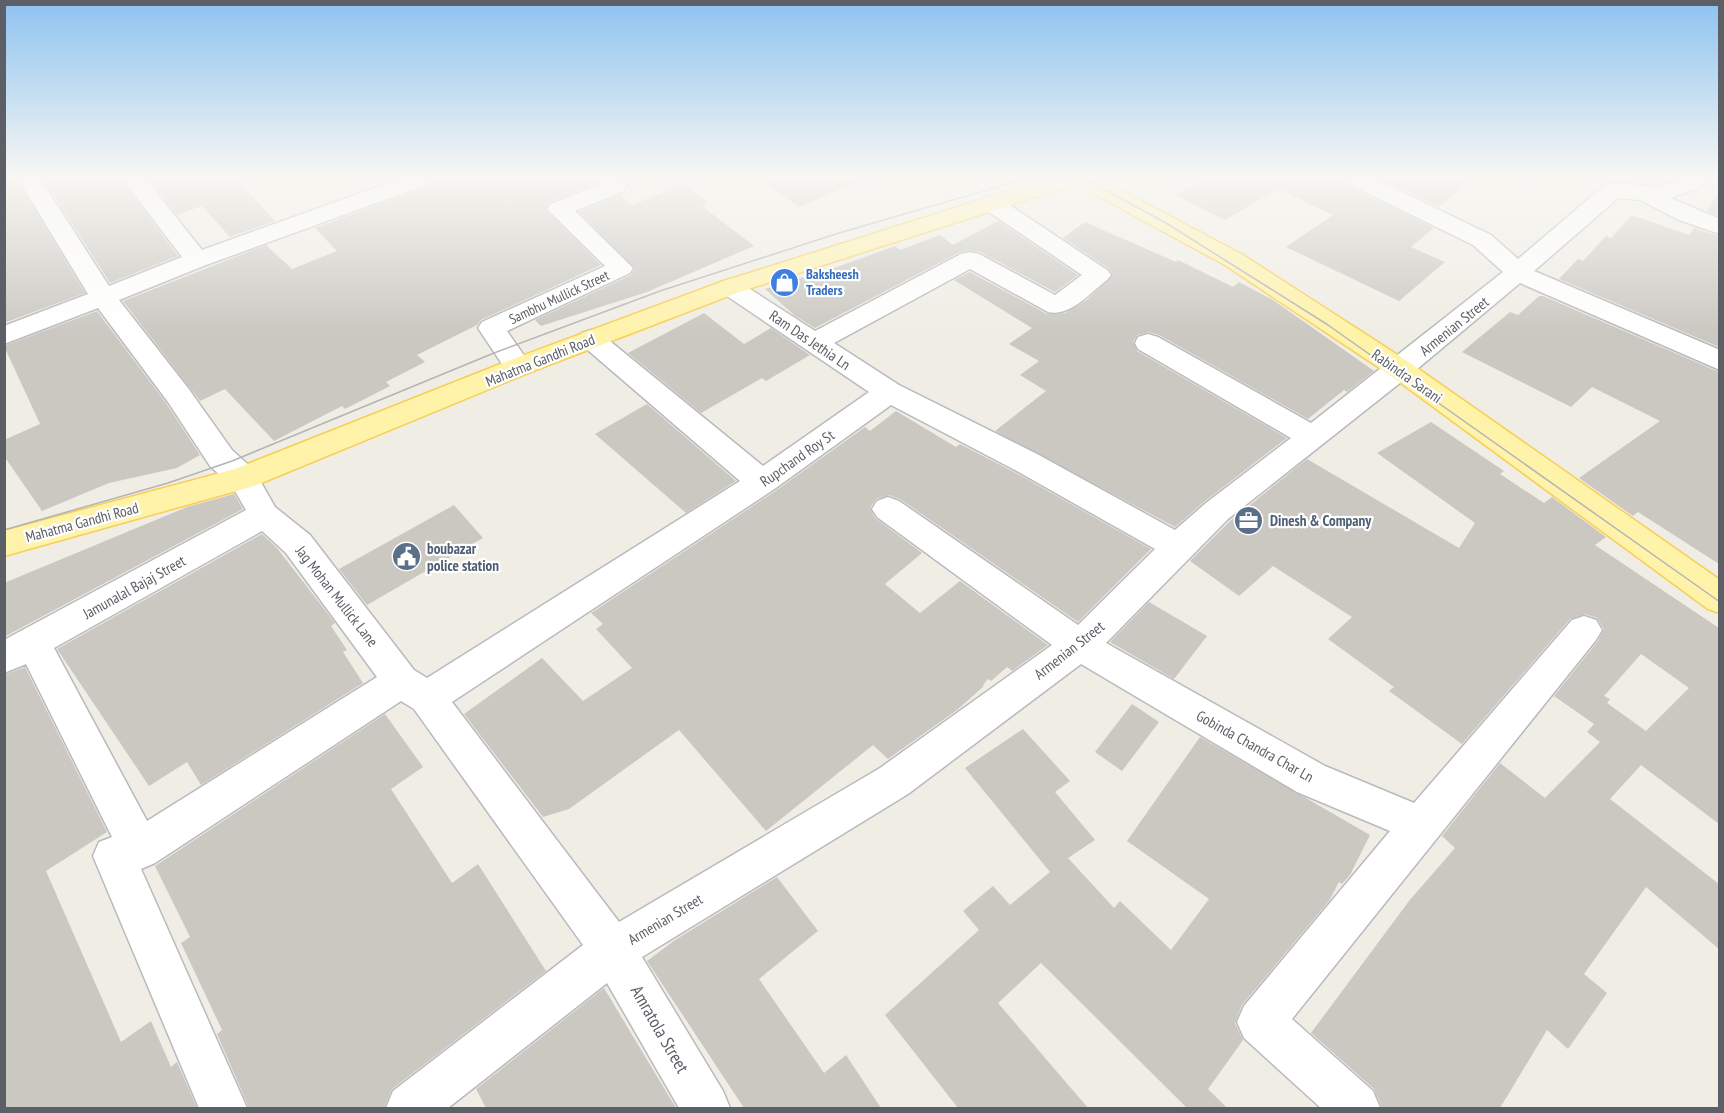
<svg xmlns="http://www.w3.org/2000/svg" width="1724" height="1113" viewBox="0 0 1724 1113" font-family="'PT Sans Narrow',sans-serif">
<rect width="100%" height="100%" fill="#f0ede5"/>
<g fill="#cbc8c2" fill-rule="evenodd">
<path d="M4,177h11l70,116 -81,30z"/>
<path d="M42,177h77l59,79 -68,27z"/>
<path d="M147,177h87l41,44 -45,16 -28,-31 -25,9z"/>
<path d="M439,177h152l5,7 -46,18 -5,7 56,56 -120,55 -4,5 -60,30 8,7 -39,20 4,4 -45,23 -3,-3 -68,35 -49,-52 -25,12 -77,-100 143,-56 26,24 45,-18 -22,-23 120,-44z"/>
<path d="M756,177h113l-70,30z"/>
<path d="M1207,177h133l4,7 90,44 -23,19 34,15 -46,39 -113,-54 47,-32 -55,-26 -53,31 -50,-25z"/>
<path d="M1376,177h97l-16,12 3,1 -21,17z"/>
<path d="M683,184l25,19 -6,3 52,40 -107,46 -106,34 -6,-6 96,-45 4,-6 -56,-57 41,-17 12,10z"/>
<path d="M1719,192v24l-13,-5z"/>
<path d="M1632,215l57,20 5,-7 25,8v111l-160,-68 19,-20 5,2 23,-25 5,2z"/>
<path d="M998,221l80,54 -23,17 -75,-40 -10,-2 -10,2 -145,76 -21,-13 -29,-26 69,-21 61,-22 5,4 40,-15 13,10z"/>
<path d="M1085,222l91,40 2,-2 55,27 6,-5 34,18 101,71 -27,21 -3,-2 -36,29 -149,-84 -10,-3 -12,3 -4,7 4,9 150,87 -82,63 -30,26 -180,-96 51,-40 -26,-16 19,-14 -30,-17 23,-16 -78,-48 16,-8 77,42 18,-1 23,-14 25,-24 -5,-7 -45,-30z"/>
<path d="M1539,296h4l176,76v192l-81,-52 -5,4 -54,-38 81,-57 -68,-34 -21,20 -109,-55 48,-40 8,3z"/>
<path d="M97,311l69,92 34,52 -23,13 -68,15 -67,28 -38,-55v-16l36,-16 -36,-78z"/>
<path d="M704,313l40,31 27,-16 39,27 -44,26 -4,-3 -61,35 -73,-60z"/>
<path d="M647,404l89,77 -50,32 -91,-79z"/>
<path d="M896,411l60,36 4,-3 54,28 137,77 -73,73 -178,-123 -11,-4 -13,4 -6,9 5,10 47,35 -37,31 35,29 40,-32 88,64 -36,26 -5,-4 -16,14 -3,-2 -5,6 1,1 -27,24 -69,49 -15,-14 -107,86 -87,-101 -110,79 -26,8 -79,-103 78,-56 41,43 49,-33 -36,-39 7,-5 -12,-11 183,-121 91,-65 5,4z"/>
<path d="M1431,422l73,49 -4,3 44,29 8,-6 54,40 -11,8 124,83v196l-78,-59 -31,34 109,85v65l-73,-62 -62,87 23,19 -39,56 -21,-19 -47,78h-118l-8,-19 -63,-56 98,-132 46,-53 -13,-12 58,-73 45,35 55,-56 -13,-10 7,-8 -40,-28 44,-55 6,-12 -7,-11 -12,-4 -15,5 -108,125 -73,-53 5,-4 -66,-48 24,-22 -79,-51 -34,30 -49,-35 40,-40 77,-62 152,89 16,-25 -98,-70zM1641,654l48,34 -43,43 -39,-28 3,-4 -6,-3z"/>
<path d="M234,494l9,15 -239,128v-54l183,-76z"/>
<path d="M454,505l29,33 -116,67 -28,-36z"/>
<path d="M262,534l15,14 58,75 -4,3 16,24 -4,2 20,31 -162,102 -14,-23 -38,24 -92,-137z"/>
<path d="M1149,602l58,34 -33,43 -64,-37z"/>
<path d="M25,667l82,165 -61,39 75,171 30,-21 20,46 6,-5 20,46h-193v-433z"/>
<path d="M1132,704l27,18 -37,49 -27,-19z"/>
<path d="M385,714l38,53 -32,22 61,94 26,-19 68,107 -154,118 -8,19h-135l-32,-74 5,-4 -41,-87 9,-6 -35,-71z"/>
<path d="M1023,729l47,52 -15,11 40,48 -27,18 46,50 6,-7 51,49 38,-51 -82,-58 73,-104 170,98 -20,40 -8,9 -3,-2 -10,19 -87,104 -7,18 8,17 -35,49 19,19h-40l-146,-145 -43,40 90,105h-130l-73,-93 94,-85 -16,-19 30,-25 17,19 40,-33 -85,-104z"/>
<path d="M777,877l41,54 -59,48 65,94 22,-18 35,53h-137l-97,-147 28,-21z"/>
<path d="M604,988l72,120h-190l-10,-19z"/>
</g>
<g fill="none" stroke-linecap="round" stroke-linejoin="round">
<defs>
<g id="minor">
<path d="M17,177h22l70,109 73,-29 -61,-80h23l58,73 203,-73h32l-3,5 -228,83 -87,35 69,88 44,62 22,20 21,37 35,28 104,135 13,8 313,-197 -158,-136 -4,-6 4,-6 9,-3 9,3 163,133 106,-74 -148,-100 -4,-5 4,-5 9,-3 9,3 76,49 146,-77 9,-2 9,2 76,41 27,-20 -99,-67 -4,-5 4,-5 8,-2 8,2 108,72 4,5 -4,5c-17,13 -37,37 -59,32l-78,-43 -136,74 65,42 138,69 138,76 31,-27 85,-65 -153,-89 -3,-6 3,-6 10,-3 10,3 153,86 192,-151 -30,-27 -128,-63 -3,-5h29l120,58 27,24 87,-74 8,-2 45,4 26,-10h27l-15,12 -26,9 50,21v15l-41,-14 -39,-20 -22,-2 -84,73 186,79v20l-200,-87 -110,92 -182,144 -122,124 219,123 89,37 158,-183 12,-4 12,4 6,10 -6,10 -304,379 81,72 7,17h-59l-77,-70 -7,-16 7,-16 146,-175 -93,-39 -216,-128 -173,130 -266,163 81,134 7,17h-51l-72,-125 -159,125h-62l7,-17 190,-146 -169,-236 -13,-8 -246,162 -14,6 106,239h-48l-106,-252 6,-14 13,-5 -86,-173 -22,9v-33l242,-130 -14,-24 -22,-20 -42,-64 -70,-94 -94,36v-18l84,-32zM891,405l124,65 140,79 -77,76 -179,-124 -11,-4 -11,4 -5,8 5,8 175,128 -172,123 -261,154 -167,-220 321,-212zM262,531l24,22 91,124 -230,144 -93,-173z"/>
<path d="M593,177h25l9,9 -3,5 -49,20 58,57 -3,5 -123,58 25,36 -4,6 -10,3 -10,-3 -30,-45 4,-6 123,-56 -58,-57 4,-5 49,-19z"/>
</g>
<path id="major" d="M1053,177h43l147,78 167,108 310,217v33l-12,-4 -318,-234 -165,-110 -149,-81 -337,108 -211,81 -274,113 -250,70v-25l231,-62 273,-108 213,-79z"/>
</defs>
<use href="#minor" stroke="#b7babf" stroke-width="3"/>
<use href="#major" stroke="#f8ce55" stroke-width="3"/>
<use href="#minor" fill="#fff" fill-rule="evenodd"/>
<use href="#major" fill="#fff3aa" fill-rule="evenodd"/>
<g stroke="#b4b4b6" stroke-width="1.5">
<path d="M1081,177l85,46 162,102 392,277"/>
<path d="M4,530l164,-47 64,-22 262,-108 166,-62 179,-58 193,-56"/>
</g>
</g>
<linearGradient id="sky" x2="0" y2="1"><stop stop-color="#8dc2f1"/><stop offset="0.53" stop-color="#f8f7f3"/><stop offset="1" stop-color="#f8f7f3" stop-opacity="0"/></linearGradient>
<rect width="1724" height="333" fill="url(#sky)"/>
<defs>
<symbol id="shop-disc" viewBox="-11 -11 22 22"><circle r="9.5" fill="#3f7fe0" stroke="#fff"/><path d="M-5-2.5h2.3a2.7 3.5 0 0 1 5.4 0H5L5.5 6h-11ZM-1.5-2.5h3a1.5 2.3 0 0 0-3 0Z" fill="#fff"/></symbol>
<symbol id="office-disc" viewBox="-11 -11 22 22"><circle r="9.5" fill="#5c6f8a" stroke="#fff"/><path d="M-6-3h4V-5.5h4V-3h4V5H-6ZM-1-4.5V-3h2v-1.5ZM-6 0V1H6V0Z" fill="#fff"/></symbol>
<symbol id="civic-disc" viewBox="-11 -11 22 22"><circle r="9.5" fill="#5c6f8a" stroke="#fff"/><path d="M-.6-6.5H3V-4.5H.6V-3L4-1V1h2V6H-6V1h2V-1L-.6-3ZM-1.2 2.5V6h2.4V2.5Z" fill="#fff"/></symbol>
</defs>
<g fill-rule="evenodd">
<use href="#shop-disc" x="768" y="266" width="33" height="33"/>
<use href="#office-disc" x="1232" y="504" width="33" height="33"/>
<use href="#civic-disc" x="390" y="540" width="33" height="33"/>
</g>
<g text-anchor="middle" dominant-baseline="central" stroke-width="4.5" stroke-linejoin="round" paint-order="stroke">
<g font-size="14" font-weight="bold" fill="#366cbe" stroke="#fff" text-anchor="start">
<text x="806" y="274">Baksheesh<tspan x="806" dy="16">Traders</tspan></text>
</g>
<g font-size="14" fill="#5c6066" stroke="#fff">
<text transform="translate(559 297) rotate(-25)">Sambhu Mullick Street</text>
</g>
<g font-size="15" fill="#5c6066" stroke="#fff">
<text transform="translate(1454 326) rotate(-39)">Armenian Street</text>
<text transform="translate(810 340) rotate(34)">Ram Das Jethia Ln</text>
<text transform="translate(540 360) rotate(-22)">Mahatma Gandhi Road</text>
<text transform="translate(1407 376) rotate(35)">Rabindra Sarani</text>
<text transform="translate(797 458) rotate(-35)">Rupchand Roy St</text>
<text transform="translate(82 522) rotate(-15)">Mahatma Gandhi Road</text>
<text transform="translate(134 587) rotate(-29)">Jamunalal Bajaj Street</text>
<text transform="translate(337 596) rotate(52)">Jag Mohan Mullick Lane</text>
<text transform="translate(1069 650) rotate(-38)">Armenian Street</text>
<text transform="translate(1255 746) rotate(29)">Gobinda Chandra Char Ln</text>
<text transform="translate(665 919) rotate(-31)">Armenian Street</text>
</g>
<g font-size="15" font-weight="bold" fill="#4e5e75" stroke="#fff" text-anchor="start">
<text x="1270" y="520">Dinesh &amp; Company</text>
<text x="427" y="548">boubazar<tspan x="427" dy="17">police station</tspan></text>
</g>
<g font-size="18" fill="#5c6066" stroke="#fff">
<text transform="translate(660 1029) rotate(60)">Amratola Street</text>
</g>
</g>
<rect width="1724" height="1113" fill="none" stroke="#5c6066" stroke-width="12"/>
</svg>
